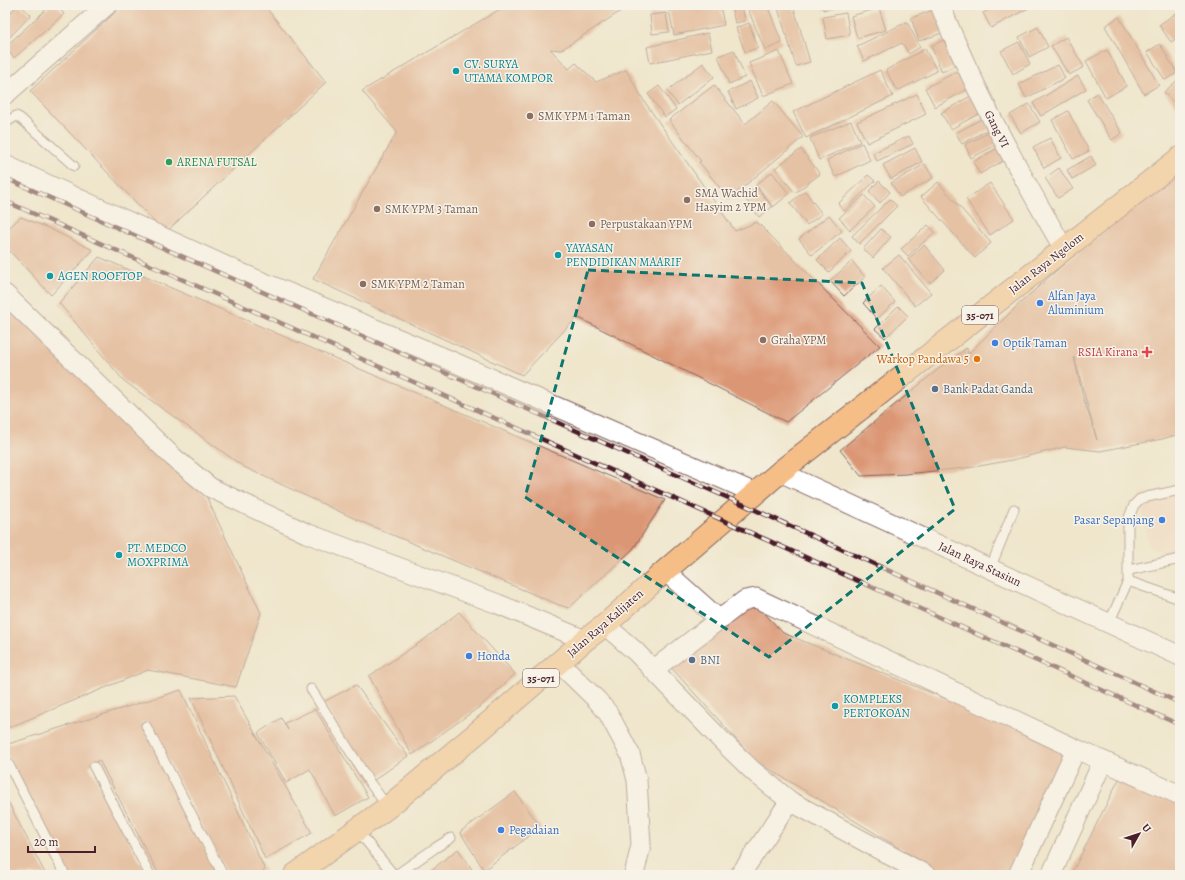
<svg xmlns="http://www.w3.org/2000/svg" width="1185" height="880" viewBox="0 0 1185 880" font-family="Alegreya,serif">
<rect width="100%" height="100%" fill="#f7f3e8"/>
<filter id="ink" filterUnits="userSpaceOnUse"><feTurbulence type="fractalNoise" baseFrequency=".025" numOctaves="2"/><feDisplacementMap in="SourceGraphic" scale="8" xChannelSelector="R" yChannelSelector="G"/><feConvolveMatrix kernelMatrix="1 2 1 2 8 2 1 2 1" color-interpolation-filters="sRGB"/></filter>
<filter id="wash" filterUnits="userSpaceOnUse"><feTurbulence type="fractalNoise" baseFrequency=".012" numOctaves="4" result="noise"/><feDisplacementMap in="SourceGraphic" scale="16" xChannelSelector="R" yChannelSelector="G"/><feGaussianBlur stdDeviation="0.9" result="paint"/><feColorMatrix in="noise" values="0 0 0 0 0 0 0 0 0 0 0 0 0 0 0 0 0 1.4 0 .05"/><feComposite in="paint" operator="in"/></filter>
<g filter="url(#wash)">
<rect width="100%" height="100%" fill="#efe6cc"/>
<path fill="#f3d4bf" d="M1180,486v75l-31,-15 -9,-52z"/>
<g id="blocks">
<g fill="#db9775" fill-rule="evenodd">
<path d="M18,5h2l11,10 -26,27v-24z"/>
<path d="M51,5h6l7,9 -50,44 -9,-11z"/>
<path d="M123,5h141l62,77 -161,151 -135,-142z"/>
<path d="M507,5h123l-69,45 -11,-1 19,20 7,-6 20,19 30,-12 18,31 91,130 22,-9 123,124 -94,76 -209,-105 -55,58 -209,-96 84,-147 -35,-41z"/>
<path d="M696,5h24l4,20 -50,10 -5,-25z"/>
<path d="M731,5h11l3,16 -10,2z"/>
<path d="M752,5h15l15,38 -17,7 -18,-43z"/>
<path d="M777,5h16l17,57 -14,4z"/>
<path d="M823,5h23l-23,5z"/>
<path d="M998,5h36l-43,23 -8,-15z"/>
<path d="M879,8l7,22 -29,8 -6,-22z"/>
<path d="M936,9l9,23 -26,9 -8,-23z"/>
<path d="M1179,11l1,25 -9,6 -12,-17z"/>
<path d="M666,13l3,19 -17,2 -2,-19z"/>
<path d="M846,13l4,22 -23,4 -4,-22z"/>
<path d="M1119,17l40,68 -15,9 -39,-68z"/>
<path d="M907,22l13,25 -11,7 -7,-11 -38,18 -7,-15z"/>
<path d="M749,23l9,25 -13,4 -9,-24z"/>
<path d="M1038,27l10,20 -19,10 -10,-20z"/>
<path d="M708,33l4,17 -62,13 -3,-16z"/>
<path d="M950,37l12,25 -20,10 -11,-26z"/>
<path d="M1066,37l18,30 -15,8 -18,-29z"/>
<path d="M1019,42l11,22 -17,10 -12,-23z"/>
<path d="M1160,44l17,29 -12,7 -18,-28z"/>
<path d="M925,49l12,22 -40,20 -11,-21z"/>
<path d="M734,50l11,27 -16,7 -11,-28z"/>
<path d="M1107,50l20,36 -21,12 -20,-37z"/>
<path d="M779,51l14,33 -30,12 -14,-33z"/>
<path d="M703,63l11,14 -36,28 -11,-14z"/>
<path d="M1058,65l7,13 -39,20 -7,-14z"/>
<path d="M880,70l13,26 -87,42 -13,-26z"/>
<path d="M960,70l10,18 -35,19 -10,-19z"/>
<path d="M1078,76l8,13 -45,27 -8,-13z"/>
<path d="M1180,78v27l-2,2 -14,-15z"/>
<path d="M750,81l8,17 -22,11 -8,-17z"/>
<path d="M714,85l31,39 28,-23 30,36 -74,62 -30,-37 2,-1 -32,-41z"/>
<path d="M659,86l17,23 -11,8 -17,-23z"/>
<path d="M976,93l10,17 -35,19 -10,-16z"/>
<path d="M1097,93l25,40 -10,7 -25,-40z"/>
<path d="M917,94l9,20 -59,29 -10,-21z"/>
<path d="M1029,104l11,18 -19,11 -11,-18z"/>
<path d="M1068,111l21,40 -16,8 -21,-39z"/>
<path d="M985,117l6,11 -29,16 -6,-11z"/>
<path d="M851,121l9,21 -41,18 -9,-22z"/>
<path d="M993,130l7,13 -29,15 -6,-13z"/>
<path d="M909,136l4,8 -36,17 -4,-8z"/>
<path d="M1050,138l11,20 -17,10 -11,-21z"/>
<path d="M862,143l8,17 -35,17 -8,-17z"/>
<path d="M1001,146l7,12 -28,16 -7,-12z"/>
<path d="M915,148l7,14 -31,17 -8,-14z"/>
<path d="M801,149l19,25 -25,19 -20,-25z"/>
<path d="M1091,156l5,9 -24,14 -5,-9z"/>
<path d="M925,164l8,14 -33,19 -9,-14z"/>
<path d="M1059,168l14,21 -15,9 -13,-20z"/>
<path d="M1180,168v266l-18,5 -62,12 -35,-4 -53,13 -38,7 -68,7 -45,2 -21,-26 107,-88 20,-14 1,6 51,-50 47,-42 77,-63zM1074,357l23,83 -14,-43z"/>
<path d="M772,172l17,22 -16,13 -17,-22z"/>
<path d="M868,175l7,6 -31,30 -6,-7z"/>
<path d="M879,181l11,11 -10,11 -11,-12z"/>
<path d="M938,182l53,61 -16,15 -54,-61z"/>
<path d="M990,183l24,36 -24,16 -24,-36z"/>
<path d="M757,188l15,19 -13,10 -15,-20z"/>
<path d="M805,191l17,23 -15,11 -17,-22z"/>
<path d="M864,195l11,12 -25,23 -11,-12z"/>
<path d="M890,199l7,7 -38,38 -7,-8z"/>
<path d="M829,215l13,16 -30,24 -13,-16z"/>
<path d="M21,217l27,11 45,22 -42,45 -46,-49v-15z"/>
<path d="M928,225l7,7 -27,24 -7,-7z"/>
<path d="M881,229l10,8 -18,21 -10,-9z"/>
<path d="M840,238l11,13 -22,21 -12,-12z"/>
<path d="M924,245l21,25 -15,13 -22,-24z"/>
<path d="M899,255l32,38 -16,13 -32,-38z"/>
<path d="M99,257l566,243 -32,49 -64,59 -10,-3 -197,-83 -118,-55 -120,-86 -65,-78z"/>
<path d="M852,261l13,16 -21,19 -14,-15z"/>
<path d="M881,286l14,16 -18,17 -14,-16z"/>
<path d="M5,303l201,193 55,117 -25,74 -88,-17 -143,59z"/>
<path d="M898,306l10,10 -23,22 -10,-9z"/>
<path d="M752,600l31,33 287,116 -58,126h-68l-188,-114 -89,-98z"/>
<path d="M459,612l56,62 -33,31 -70,50 -43,-79 56,-37z"/>
<path d="M356,685l52,71 -38,27 -47,-81z"/>
<path d="M181,690l84,180 -6,5h-31l-80,-154 -7,2 77,152h-59l-60,-115 -10,6 58,109h-78l-64,-124v-6z"/>
<path d="M234,696l78,137 -47,26 -74,-161z"/>
<path d="M315,709l53,88 -33,19 -25,-47 -24,14 -28,-50 23,-15 7,12 -3,-7z"/>
<path d="M1119,779l61,26v70h-109z"/>
<path d="M515,792l26,35 -57,43 -24,-38z"/>
<path d="M5,796l41,79h-41z"/>
<path d="M458,849l18,26h-51z"/>
</g>
</g>
</g>
<g filter="url(#ink)">
<use href="#blocks" fill-opacity="0" stroke="#846563" stroke-width="1"/>
<g fill="none" stroke-linecap="round" stroke-linejoin="round">
<defs>
<g id="service">
<path d="M5,123l11,-7 4,2 54,48"/>
<path d="M990,569l24,-60"/>
<path d="M1129,570l51,-11"/>
<path d="M1128,581l52,18"/>
<path d="M1109,623l19,-42v-61l6,-15 6,-6 7,-2 33,-7"/>
<path d="M311,689l59,94 18,24"/>
<path d="M146,726l77,149"/>
<path d="M5,761l4,4 56,110"/>
<path d="M94,767l56,108"/>
<path d="M357,830l37,45"/>
<path d="M396,875l39,-27 16,-10"/>
</g>
<g id="minor">
<path d="M940,5c34,85 78,165 124,244"/>
<path d="M5,95l102,-90"/>
<path d="M5,165l236,108 201,84 313,136"/>
<path d="M5,294l168,163 38,31 95,45 192,71 87,36"/>
<path d="M780,472l400,184"/>
<path d="M665,571l55,49"/>
<path d="M605,625l31,27 86,89 31,30 37,30 136,74"/>
<path d="M559,663l38,37 11,13 22,41 7,26 4,65 -7,30"/>
<path d="M653,670l92,-70 11,-2 320,151 104,46"/>
<path d="M740,875l50,-74"/>
<path d="M1018,875l58,-126"/>
<path d="M1051,875l52,-114"/>
</g>
<path id="primary" d="M295,875l93,-68 89,-74 108,-93 20,-15 60,-54 115,-99 400,-314"/>
</defs>
<use href="#service" stroke="#846563" stroke-width="11"/>
<use href="#minor" stroke="#846563" stroke-width="21"/>
<use href="#primary" stroke="#846563" stroke-width="24"/>
<use href="#service" stroke="#fff" stroke-width="9"/>
<use href="#minor" stroke="#fff" stroke-width="19"/>
<use href="#primary" stroke="#f6be87" stroke-width="22"/>
<defs>
<g id="rail">
<path d="M5,178l737,326 438,199"/>
<path d="M5,201l447,198 728,326"/>
</g>
</defs>
<use href="#rail" stroke="#4a1f2b" stroke-width="4.5"/>
<use href="#rail" stroke="#f7f3e8" stroke-width="3" stroke-dasharray="9" stroke-linecap="butt"/>
</g>
</g>
<path d="M0 0H1185V880H0ZM588,270l274,13 93,226 -186,148 -244,-160z" fill="#efe6cc" fill-opacity=".55" fill-rule="evenodd"/>
<path fill="none" stroke="#0f766e" stroke-width="3" stroke-dasharray="8 5" stroke-linejoin="round" d="M588,270l274,13 93,226 -186,148 -244,-160z"/>
<g fill="#0f9aa8" stroke="#f7f3e8" stroke-width="1.5">
<circle cx="456" cy="71" r="4"/>
<circle cx="558" cy="255" r="4"/>
<circle cx="50" cy="276" r="4"/>
<circle cx="119" cy="555" r="4"/>
<circle cx="835" cy="706" r="4"/>
</g>
<g fill="#8d6e63" stroke="#f7f3e8" stroke-width="1.5">
<circle cx="530" cy="116" r="4"/>
<circle cx="687" cy="200" r="4"/>
<circle cx="377" cy="209" r="4"/>
<circle cx="592" cy="224" r="4"/>
<circle cx="363" cy="284" r="4"/>
<circle cx="763" cy="340" r="4"/>
</g>
<circle fill="#2e9e5b" stroke="#f7f3e8" stroke-width="1.5" cx="169" cy="162" r="4"/>
<g fill="#3f7fe0" stroke="#f7f3e8" stroke-width="1.5">
<circle cx="1040" cy="303" r="4"/>
<circle cx="995" cy="343" r="4"/>
<circle cx="1162" cy="520" r="4"/>
<circle cx="469" cy="656" r="4"/>
<circle cx="501" cy="830" r="4"/>
</g>
<path fill="#e0444e" stroke="#f7f3e8" stroke-width="1.5" d="M1145 346h4v4h4v4h-4v4h-4v-4h-4v-4h4z"/>
<circle fill="#e8710a" stroke="#f7f3e8" stroke-width="1.5" cx="977" cy="359" r="4"/>
<g fill="#5c6f8a" stroke="#f7f3e8" stroke-width="1.5">
<circle cx="935" cy="389" r="4"/>
<circle cx="692" cy="660" r="4"/>
</g>
<g text-anchor="middle" dominant-baseline="central" stroke-width="3" stroke-linejoin="round" paint-order="stroke">
<g fill="#f7f3e8" stroke="#7e5f64" stroke-width="1">
<rect x="962" y="306" width="36" height="18" rx="3"/>
<rect x="523" y="669" width="36" height="18" rx="3"/>
</g>
<g font-size="11" font-weight="bold" fill="#4a1f2b">
<text x="980" y="315">35-071</text>
<text x="541" y="678">35-071</text>
</g>
<g font-size="12" fill="#0d838f" stroke="#f7f3e8" text-anchor="start">
<text x="464" y="64">CV. SURYA<tspan x="464" dy="14">UTAMA KOMPOR</tspan></text>
<text x="566" y="248">YAYASAN<tspan x="566" dy="14">PENDIDIKAN MAARIF</tspan></text>
<text x="58" y="276">AGEN ROOFTOP</text>
<text x="127" y="548">PT. MEDCO<tspan x="127" dy="14">MOXPRIMA</tspan></text>
<text x="843" y="699">KOMPLEKS<tspan x="843" dy="14">PERTOKOAN</tspan></text>
</g>
<g font-size="12" fill="#785e54" stroke="#f7f3e8" text-anchor="start">
<text x="538" y="116">SMK YPM 1 Taman</text>
<text x="695" y="193">SMA Wachid<tspan x="695" dy="14">Hasyim 2 YPM</tspan></text>
<text x="385" y="209">SMK YPM 3 Taman</text>
<text x="600" y="224">Perpustakaan YPM</text>
<text x="371" y="284">SMK YPM 2 Taman</text>
<text x="771" y="340">Graha YPM</text>
</g>
<g font-size="12" fill="#4a1f2b" stroke="#f7f3e8">
<text transform="translate(997 129) rotate(63)">Gang VI</text>
<text transform="translate(1046 263) rotate(-38)">Jalan Raya Ngelom</text>
<text transform="translate(980 564) rotate(25)">Jalan Raya Stasiun</text>
<text transform="translate(605 623) rotate(-41)">Jalan Raya Kalijaten</text>
</g>
<g font-size="12" fill="#27864d" stroke="#f7f3e8" text-anchor="start">
<text x="177" y="162">ARENA FUTSAL</text>
</g>
<g font-size="12" fill="#366cbe" stroke="#f7f3e8" text-anchor="start">
<text x="1048" y="296">Alfan Jaya<tspan x="1048" dy="14">Aluminium</tspan></text>
<text x="1003" y="343">Optik Taman</text>
<text x="1154" y="520" text-anchor="end">Pasar Sepanjang</text>
<text x="477" y="656">Honda</text>
<text x="509" y="830">Pegadaian</text>
</g>
<g font-size="12" fill="#be3a42" stroke="#f7f3e8" text-anchor="end">
<text x="1138" y="352">RSIA Kirana</text>
</g>
<g font-size="12" fill="#c56008" stroke="#f7f3e8" text-anchor="end">
<text x="969" y="359">Warkop Pandawa 5</text>
</g>
<g font-size="12" fill="#4e5e75" stroke="#f7f3e8" text-anchor="start">
<text x="943" y="389">Bank Padat Ganda</text>
<text x="700" y="660">BNI</text>
</g>
</g>
<rect width="1185" height="880" fill="none" stroke="#f7f3e8" stroke-width="20"/>
<g transform="translate(1139 834) rotate(51)" stroke="#f7f3e8" stroke-width="3" paint-order="stroke">
<path d="M0-3L7 15L0 10L-7 15Z" fill="#4a1f2b"/>
<text y="-6" font-size="11" font-weight="bold" text-anchor="middle" fill="#4a1f2b">U</text>
</g>
<path d="M28 846v6h67v-6" fill="none" stroke="#4a1f2b" stroke-width="2"/>
<text x="34" y="846" font-size="12" fill="#4a1f2b" stroke="#f7f3e8" stroke-width="3" paint-order="stroke">20 m</text>
</svg>
